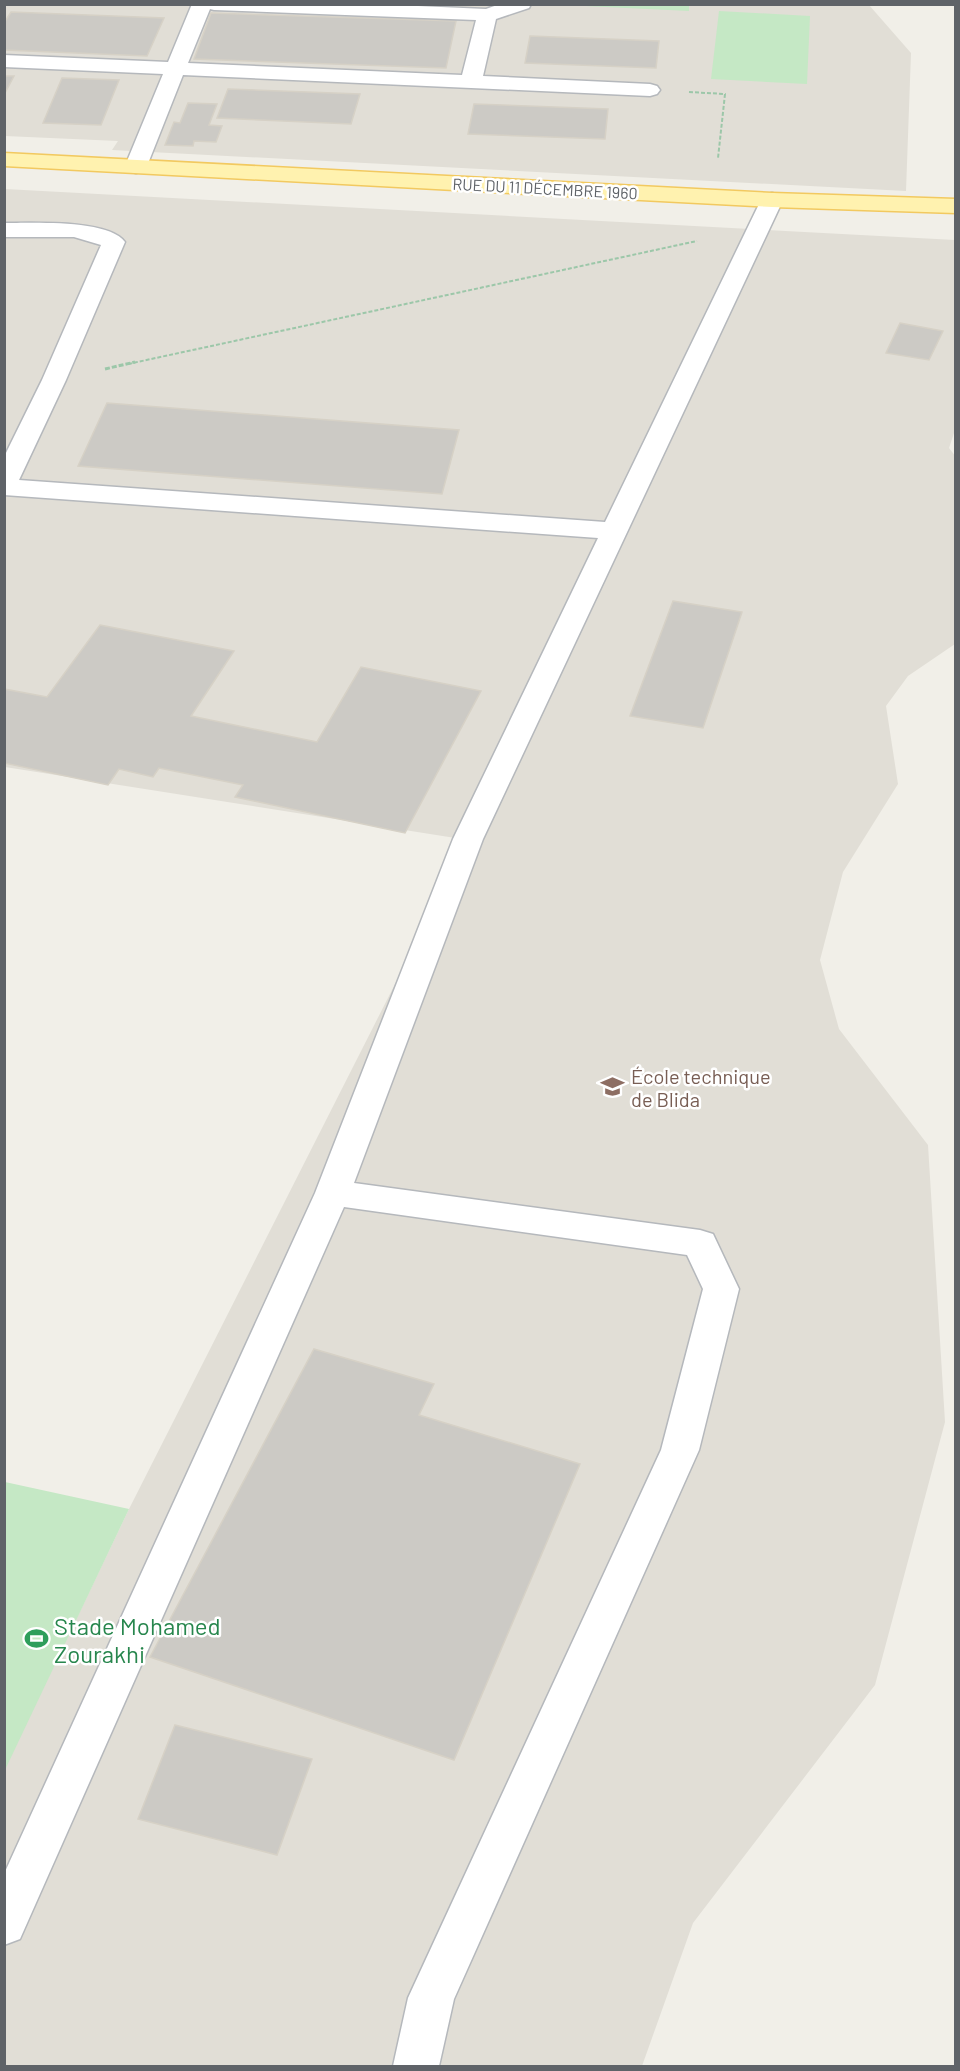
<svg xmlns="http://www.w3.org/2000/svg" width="960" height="2071" viewBox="0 0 960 2071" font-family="Barlow,sans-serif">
<rect width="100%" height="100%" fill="#f1efe8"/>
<g fill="#e1ded6">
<path d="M5,5h864l42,48 -5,138 -794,-41 6,-9 -113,-5z"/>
<path d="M5,189l950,51 1,187 -7,21 7,9 -1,187 -47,32 -22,30 12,78 -55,88 -23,88 19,69 89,116 17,277 -70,263 -182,238 -51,143h-637l-1,-296 125,-261 339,-669 -463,-73z"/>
</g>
<g fill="#c5e8c5">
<path d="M564,5v-1l125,1v6z"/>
<path d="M719,11l91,5 -3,68 -96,-5z"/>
<path d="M5,1482l124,27 -124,261 -1,-288z"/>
</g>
<g fill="#cccac5" stroke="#d6d1c6" stroke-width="1.5">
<path d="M11,12l153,6 -17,38 -143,-6v-27z"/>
<path d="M211,13l245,8 -10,47 -252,-9z"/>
<path d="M530,36l129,5 -3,27 -131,-5z"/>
<path d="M4,76h10l-10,19z"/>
<path d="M62,78l57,2 -18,45 -58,-2z"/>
<path d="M228,89l132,5 -9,30 -134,-6z"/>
<path d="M188,103l29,1 -8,21 13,1 -6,16 -22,-1 -1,5 -28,-1 9,-23 6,1z"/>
<path d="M474,104l134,5 -3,30 -137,-5z"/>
<path d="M900,323l43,8 -14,29 -43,-7z"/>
<path d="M107,403l352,27 -17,64 -364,-28z"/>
<path d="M673,601l69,11 -39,116 -73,-12z"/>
<path d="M100,625l134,26 -43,65 126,26 44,-75 120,24 -76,142 -170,-36 8,-12 -84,-17 -6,9 -34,-8 -11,16 -104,-22v-74l43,8z"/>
<path d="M314,1349l120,35 -15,31 161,49 -126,296 -304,-103z"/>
<path d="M175,1725l137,34 -35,96 -139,-36z"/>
</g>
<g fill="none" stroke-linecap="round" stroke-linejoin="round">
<defs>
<g id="minor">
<path d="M192,4h181l113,5 14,-5h31l-2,4 -33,11 -13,57 167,8 7,2 3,4 -3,4 -7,2 -467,-21 -36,91 -3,5 -8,2 -8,-2 -3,-5 38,-92 -159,-7v-12l164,7zM210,9l4,1 262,10 -14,55 -274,-12z"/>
<path d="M772,193l8,2 3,5 -300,639 -129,344 346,47 13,4 26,55 -40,161 -245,549 -15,67h-46l15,-68 253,-548 42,-161 -16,-34 -343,-48 -324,732 -16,6v-71l311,-681 138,-354 145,-301 -594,-43v-38l38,-77 59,-135 -27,-8h-70v-14c27,0 105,-4 121,19l-59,138 -47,100 586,42 156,-322 3,-5z"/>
</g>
<path id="major" d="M4,153l768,40 184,6v14l-184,-6 -768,-41z"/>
</defs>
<use href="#minor" stroke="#b5b8bc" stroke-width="3"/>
<use href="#major" stroke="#f2c960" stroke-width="3"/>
<g stroke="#9cc7a9" stroke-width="2" stroke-dasharray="4 2" stroke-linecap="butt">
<path d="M689,92l36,2 -7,64"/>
<path d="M128,364l569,-123"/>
</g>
<path stroke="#9cc7a9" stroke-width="3" stroke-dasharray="5 2" stroke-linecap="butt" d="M105,369l30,-7"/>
<use href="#minor" fill="#fff" fill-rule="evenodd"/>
<use href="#major" fill="#fff2af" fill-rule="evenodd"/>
</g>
<defs>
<symbol id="university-bare" viewBox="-9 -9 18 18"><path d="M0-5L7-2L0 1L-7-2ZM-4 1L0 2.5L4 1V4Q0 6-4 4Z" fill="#8d6e63" stroke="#fff" stroke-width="2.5" paint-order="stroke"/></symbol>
<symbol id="stadium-bare" viewBox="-9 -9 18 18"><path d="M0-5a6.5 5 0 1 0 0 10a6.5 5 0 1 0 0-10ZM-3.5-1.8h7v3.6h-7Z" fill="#2e9e5b" stroke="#fff" stroke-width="2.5" paint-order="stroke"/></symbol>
</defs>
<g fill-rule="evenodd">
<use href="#university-bare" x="596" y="1070" width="33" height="33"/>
<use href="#stadium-bare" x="20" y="1622" width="33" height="33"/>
</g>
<g text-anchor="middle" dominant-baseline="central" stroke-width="5" stroke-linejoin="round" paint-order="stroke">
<g font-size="16" fill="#5f6368" stroke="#fff">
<text transform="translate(545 188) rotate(3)">RUE DU 11 DÉCEMBRE 1960</text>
</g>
<g font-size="20" fill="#785e54" stroke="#fff" text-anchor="start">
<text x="631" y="1076">École technique<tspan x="631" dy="23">de Blida</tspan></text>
</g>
<g font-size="24" fill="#27864d" stroke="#fff" text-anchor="start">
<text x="54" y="1625">Stade Mohamed<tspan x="54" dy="28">Zourakhi</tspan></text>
</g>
</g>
<rect width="960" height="2071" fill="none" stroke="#5f6368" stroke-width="12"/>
</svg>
